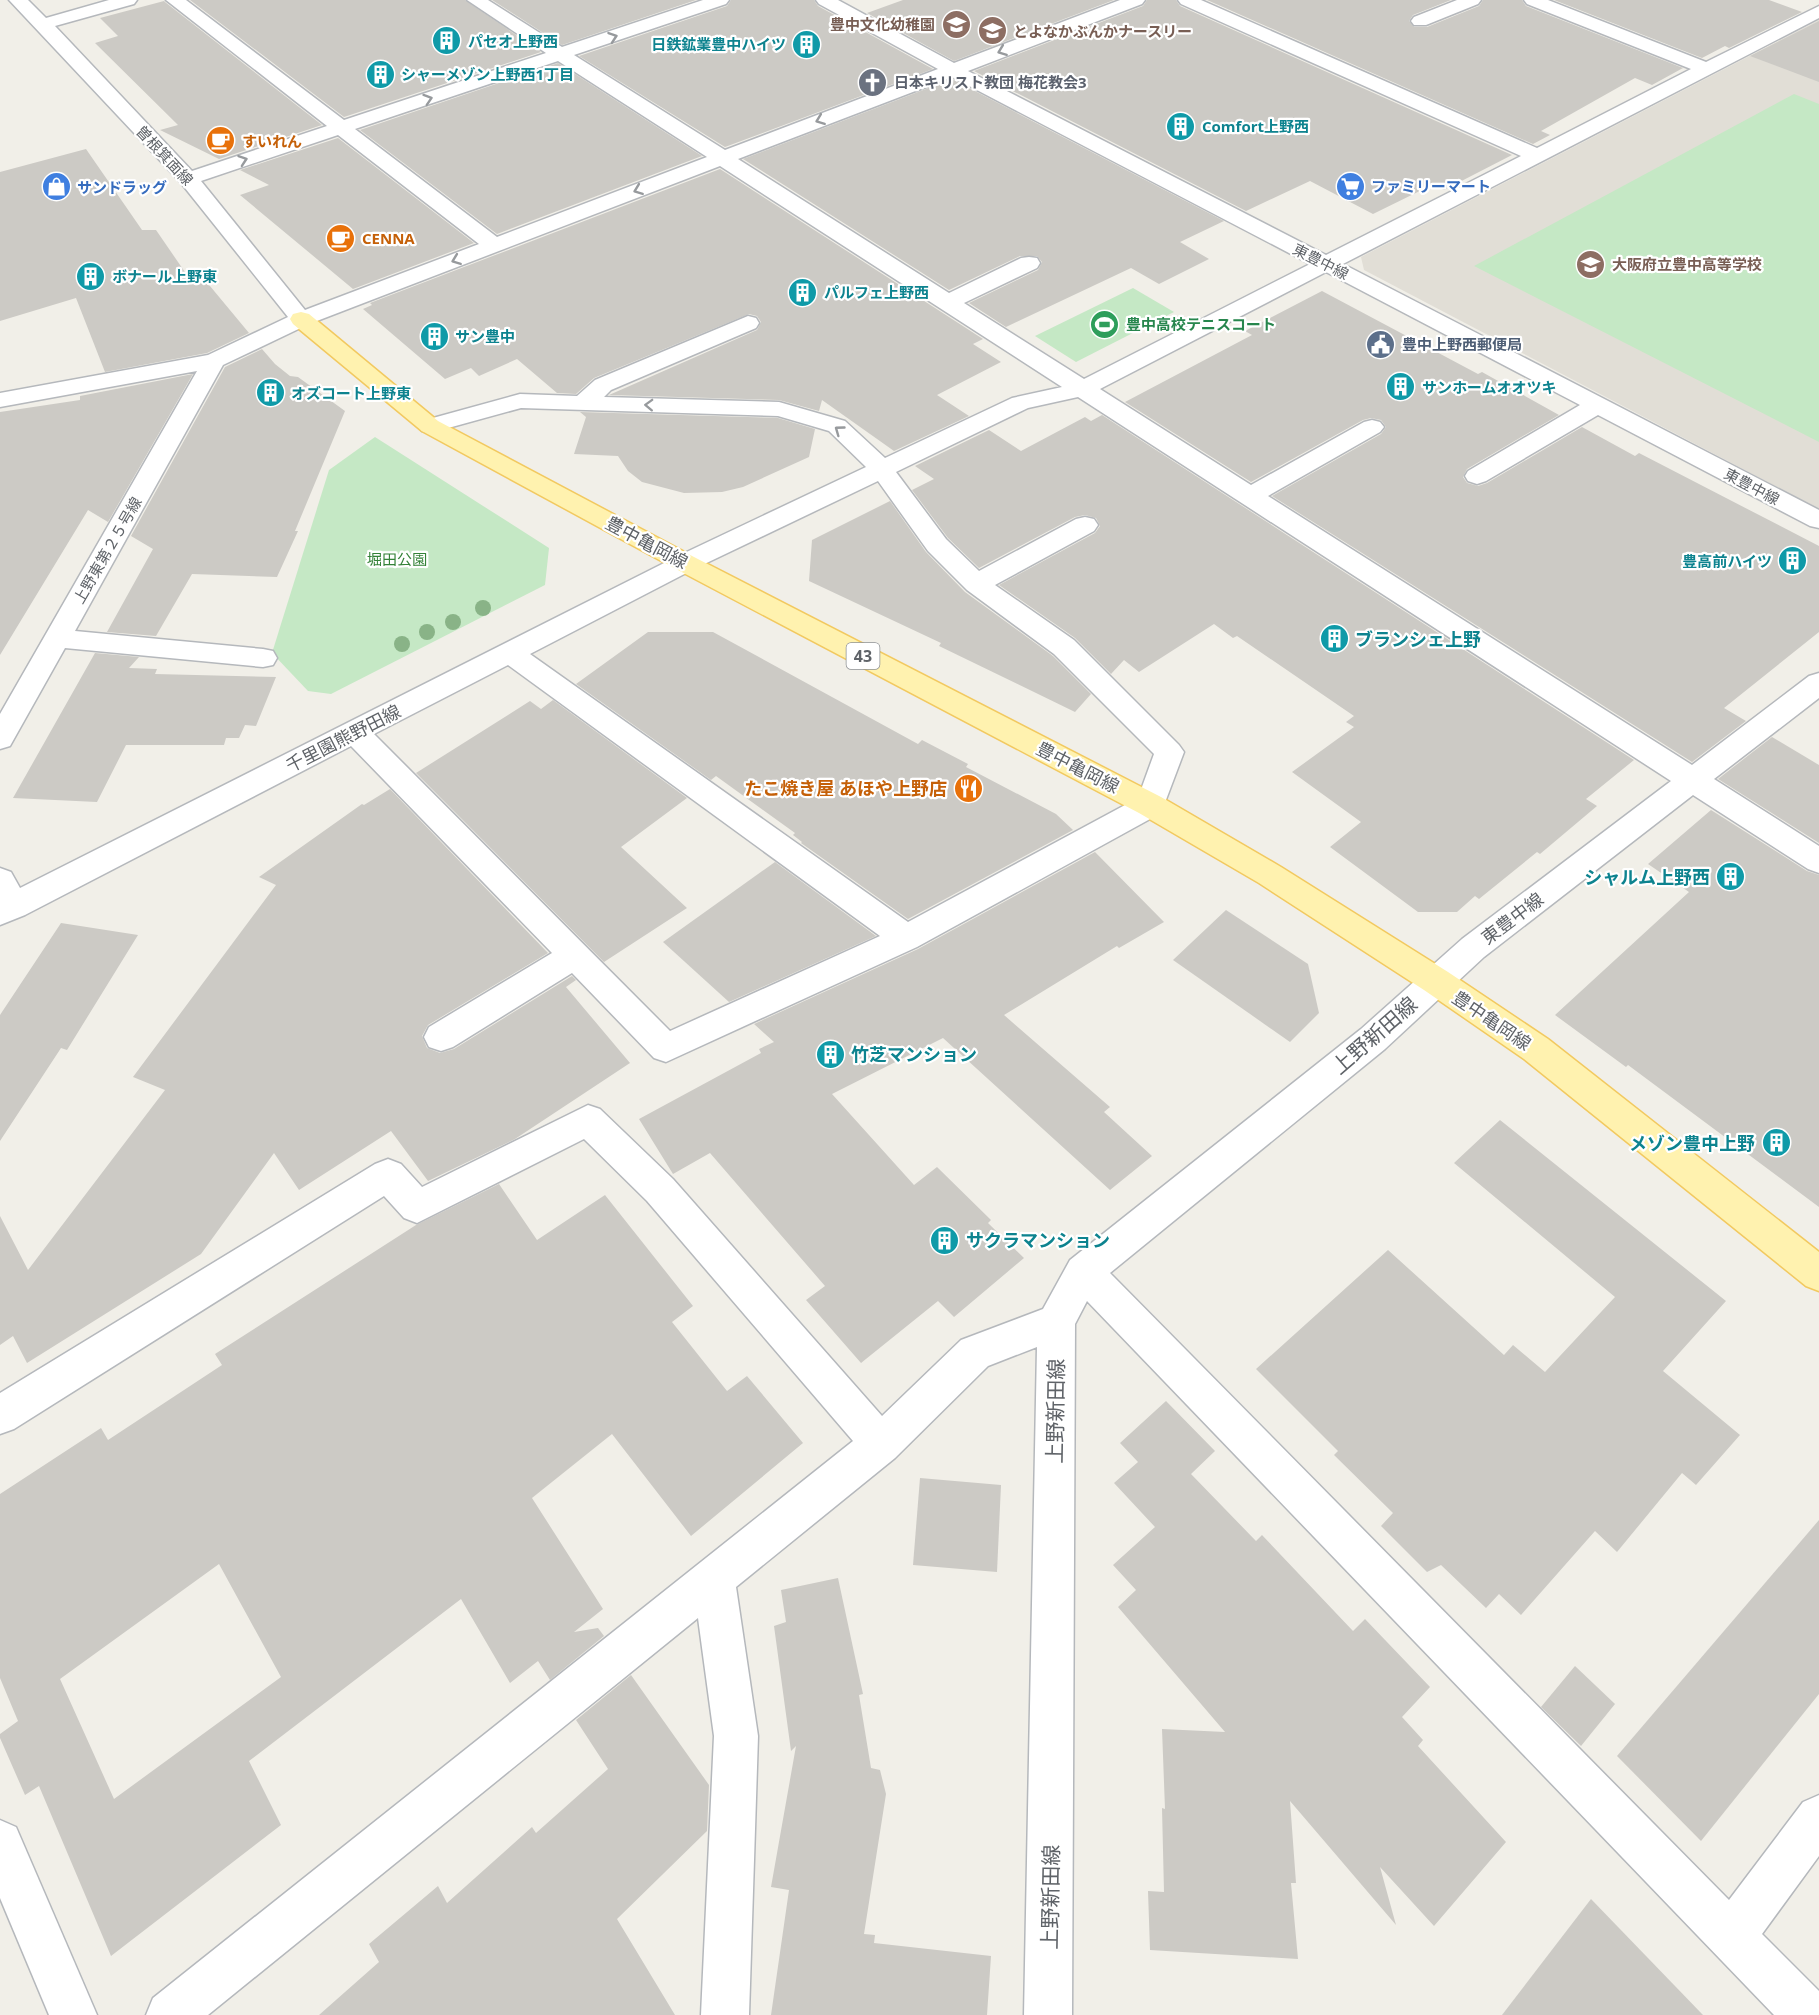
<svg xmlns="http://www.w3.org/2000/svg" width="1819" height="2015" viewBox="0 0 1819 2015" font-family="'Open Sans','Noto Sans JP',sans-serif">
<rect width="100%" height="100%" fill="#f1efe8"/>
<path fill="#e1ded6" d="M1819,20v489l-455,-239 -3,-13z"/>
<g fill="#c5e8c5">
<path d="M1794,94l25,10v338l-345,-176z"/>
<path d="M1133,288l41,24 -98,50 -41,-26z"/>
<path d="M375,437l174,111 -4,37 -214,109 -23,-3 -36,-38 57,-183z"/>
</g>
<g fill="#cccac5" fill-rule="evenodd">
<path d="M190,0h275l76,52 -197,65z"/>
<path d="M492,0h204l-134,45z"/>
<path d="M731,0h83l4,6 115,63 -208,78 -146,-91 148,-50z"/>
<path d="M903,0h211l-160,61 -87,-48z"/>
<path d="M1147,0h29l4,6 332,149 -68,35 -12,-5 -59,29 -63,-33 -64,30 -272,-140 169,-65z"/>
<path d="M1207,0h244l-38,15 -4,6 5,6h13l52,-21 4,-6h39l4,6 157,62 -31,17 -17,-7 -94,53 9,4 -17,9z"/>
<path d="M1554,0h215l33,12 -73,36 -4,-2 -23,12z"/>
<path d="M164,1l1,1 157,123 -103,34 -59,-29 18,-5 -83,-82 23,-7 -18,-18z"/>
<path d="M1819,21v61l-69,-26z"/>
<path d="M558,63l144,93 -205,78 -137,-104z"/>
<path d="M952,79l272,142 -44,21 29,17 -50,25 -28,-16 -125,59 -37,-24 69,-33 4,-8 -5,-6h-17l-71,34 -206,-131z"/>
<path d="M338,138l136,105 -121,46 -113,-94 29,-10 -29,-15z"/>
<path d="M86,149l56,81h14l33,48 11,-4 49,59 -42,20 -102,19 -29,-74 -76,23v-149z"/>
<path d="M720,169l263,170 -10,5 28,18 -64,33 32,21 -75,35 -72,-51 -3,11 -40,-11 -170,-5 148,-65 4,-8 -4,-6 -8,-2 -155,64 -18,16 -19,-1 -40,-34 -38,17 -8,-8 -26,11 -82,-70 9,-4 -2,-2z"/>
<path d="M1322,291l156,83 4,-2 77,43 -92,54 -4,8 4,6 11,3 9,-3 95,-56 53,29 4,-3 180,93v86l-95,76 22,13 -54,41 -420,-266 109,-62 5,-7 -5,-7 -10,-2 -8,2 -112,62 -126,-80 127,-67 -7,-4z"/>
<path d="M262,349l13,15 15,12 8,1 47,34 -50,120h3l-21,46 -85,-3 -36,62 -49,-4 46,-83 -22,-13 94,-169z"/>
<path d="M193,374l-85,148 -20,-12 -88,145v-243l80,-12v-4z"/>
<path d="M580,412l198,6 37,11 -6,28 -66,30 -21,5 -38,1 -42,-11 -14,-11 -10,-15 -44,-2 12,-37z"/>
<path d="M1102,415l532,345 -48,39 11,7 -57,48 -3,-2 -58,47 -4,-3 -18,16h-39l-88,-65 31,-25 -69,-50 62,-45 -8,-5 8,-6 -117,-80 -4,2 -19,-14 -75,48 -15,-12 -13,14 -36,-36 -76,-53 96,-52 5,-7 -4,-8 -11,-3 -10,2 -96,51 -31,-30 -36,-48 22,-11 -19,-13 74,-36 32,21 64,-34 6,4z"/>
<path d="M890,501l36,51 39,40 88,64 38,38 -16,18 -136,-66 2,-3 -132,-62 3,-41z"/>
<path d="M648,632h65l205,112 4,-4 46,24 -2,3 90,47 17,16 -165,89 -107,-76 1,-1 -9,-7 2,-2 -79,-57 -5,4 -135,-96z"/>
<path d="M95,653l44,4 -10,11 28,1 -2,5 121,3 -20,49 -11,-1 -6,13h-13l-2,7h-98l-29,57 -84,-4z"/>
<path d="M553,700l134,98 -66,49 66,61 -83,54 -188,-189 114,-72 11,8z"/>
<path d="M1772,737l47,28v78l-101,-64z"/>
<path d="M390,789l158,164 -120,72 -6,11 5,12 13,5 14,-4 118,-73 4,4 -10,7 64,76 -115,76 -87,42 -37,-50 -92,59 -25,-37 -73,101 -174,109 -14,-27 -13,9v-129l28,54 137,-180 -32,-13 143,-192 -17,-8 103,-73 2,1z"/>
<path d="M1711,810l96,61 12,4v332l-191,-142 -2,2 -71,-52 134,-123 -41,-28z"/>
<path d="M1095,852l69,70 -45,26 -2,-2 -113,69 106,92 -6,5 48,44 -42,34 -167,-152 -111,56 82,91 23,-18 54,53 -3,3 36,35 -70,59 -16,-16 -77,62 -55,-63 19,-14 -115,-133 -37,21 -34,-55 122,-66 -2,-4 15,-7 -20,-18 164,-75z"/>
<path d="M775,862l101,74 -147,66 -66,-60z"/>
<path d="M1226,910l82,54 11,49 -29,29 -117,-82z"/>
<path d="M61,923l77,12 -71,115 -6,-2 -61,93v-126z"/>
<path d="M1500,1120l226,181 -63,70 77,64 -44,50 -14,-12 -65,79 -22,-21 -74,84 -22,-21 -13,14 -45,-43 -14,7 -46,-46 12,-13 -59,-58 4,-4 -82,-82 132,-119 116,105 9,-10 32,27 70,-75 -161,-134z"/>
<path d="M499,1184l38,56 68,-45 88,111 -21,16 55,69 20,-15 56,67 -112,93 -79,-102 -80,64 71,111 -29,23 24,-4 6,8 -54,44 -12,-19 -28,22 -49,-84 -212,162 32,64 -170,131 -72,-170 -14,9 -25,-57v-4l18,-13 -18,-43v-184l101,-66 7,12 114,-75 -7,-11 201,-129zM219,1564l62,113 -167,122 -54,-120z"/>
<path d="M1166,1401l49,50 -24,23 65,67 6,-6 91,96 12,-12 65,68 -28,30 21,23 -5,6 88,96 -72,84 -54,-59 16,58 -106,-124 6,82h-5l7,76 -148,-9 -2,-59 16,1 -2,-84 3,1 -3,-80 63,3 -107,-125 18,-17 -23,-25 42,-38 -41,-44 24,-21 -18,-19z"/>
<path d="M920,1478l81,7 -4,87 -84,-7z"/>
<path d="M1819,1520v174l-118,147 -84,-85z"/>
<path d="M838,1578l25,116 -4,1 12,73 9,2 6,24 -22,140 11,1 -1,8 117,13 -4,59h-216l18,-125 -18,-3 25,-141 -5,5 -17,-125 12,-4 -5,-32z"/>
<path d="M1575,1666l40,38 -34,42 -40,-39z"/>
<path d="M631,1675l78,110 -2,46 -90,88 58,96h-356l60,-53 -10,-18 69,-58 9,17 85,-76 4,6 72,-64 -32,-49z"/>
<path d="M1591,1899l112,116h-201z"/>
</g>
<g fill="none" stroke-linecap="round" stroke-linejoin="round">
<defs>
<g id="minor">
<path d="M9,0h19l18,18 63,-18h28l-3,4 -79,22 137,145 135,-45 -161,-126h20l158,120 202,-67 -79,-53h21l74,47 141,-47h26l-3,4 -152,51 151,95 213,-81 -119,-65 -3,-4h22l116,63 166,-63h25l-3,4 -174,67 358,184 195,-99 -340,-152 -3,-4h23l336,148 154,-79 -164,-65 -3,-4h24l158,62 113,-56v12l-476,246 476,246v18l-9,-2 -212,-111 -112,66 -9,3 -9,-3 -3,-5 3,-5 112,-66 -254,-133 -226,117 151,96 113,-63 8,-2 8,2 4,5 -4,5 -112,64 424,269 117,-89 10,-3v25l-105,81 105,67v27l-11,-4 -115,-74 -209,162 -99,92 -275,224 619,627 74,-98 16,-7v61l-57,78 57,57v24h-45l-687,-714 -12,23 -3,691h-48l13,-668 -49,19 -93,92 -159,129 22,149 -9,279h-48l13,-279 -16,-118 -490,397h-62l7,-17 700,-557 -206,-240 -63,-62 -167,84 -13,-5 -20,-22 -370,233 -14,5v-41l375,-229 13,-5 13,5 21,23 166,-82 12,4 73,70 209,237 79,-76 82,-31 27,-49 291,-231 101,-90 209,-158 -593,-384 -50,11 -132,64 50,67 33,32 97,-52 9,-2 9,2 4,6 -4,6 -99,54 79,55 105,105 5,7 -23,61 -244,134 -251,115 -12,-4 -82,-85 -119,74 -12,4 -12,-4 -5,-10 5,-10 123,-74 -201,-207 -326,169 -25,10v-57l11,4 9,16 656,-331 190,-90 -37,-36 -51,-15 -257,-8 -91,25 -8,-2 -4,-5 4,-5 98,-27 57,2 18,-16 153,-64 8,2 3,5 -3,5 -145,62 -7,7 175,5 66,19 40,37 127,-60 50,-11 -342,-221 -411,158 -86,41 -148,266 188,18 10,2 4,7 -4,7 -10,2 -198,-19 -55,98 -10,3v-35l197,-343 -197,36v-14l208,-38 80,-38 -107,-134zM558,61l149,96 -210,80 -142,-108zM952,77l358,187 -226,115 -120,-76 73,-35 3,-5 -3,-5 -8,-1 -8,1 -72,35 -211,-134zM338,135l141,109 -174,66 -104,-129zM878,481l50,70 39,39 87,64 100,100 -16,44 -230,124 -378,-268 164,-85zM508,665l372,271 -210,95 -296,-297z"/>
<path d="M1457,0h24l-3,4 -52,21h-12l-3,-4 3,-4z"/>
<path d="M0,1820l16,7 81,188h-48l-49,-117z"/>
</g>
<path id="major" d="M301,312l8,2 129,107 256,136 467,240 120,70 167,105 100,67 271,213v39l-13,-5 -282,-227 -100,-69 -165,-107 -120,-70 -463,-244 -254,-138 -129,-107 -3,-5 3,-5z"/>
</defs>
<use href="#minor" stroke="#b5b8bc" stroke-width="3"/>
<use href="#major" stroke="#f2c960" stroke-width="3"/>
<use href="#minor" fill="#fff" fill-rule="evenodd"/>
<use href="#major" fill="#fff2af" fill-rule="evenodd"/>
</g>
<g fill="#89b387">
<circle cx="483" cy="608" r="8"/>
<circle cx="453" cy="622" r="8"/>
<circle cx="427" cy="632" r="8"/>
<circle cx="402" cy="644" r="8"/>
</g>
<defs><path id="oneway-chevron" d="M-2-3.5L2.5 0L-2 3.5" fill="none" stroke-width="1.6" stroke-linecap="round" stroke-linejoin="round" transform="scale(1.5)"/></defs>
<g stroke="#979a9d">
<use href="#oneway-chevron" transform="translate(613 37) rotate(-19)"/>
<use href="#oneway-chevron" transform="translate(1002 51) rotate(159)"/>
<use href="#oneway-chevron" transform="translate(428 99) rotate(-18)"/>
<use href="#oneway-chevron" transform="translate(820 120) rotate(159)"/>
<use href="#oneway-chevron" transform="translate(243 160) rotate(-19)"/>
<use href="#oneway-chevron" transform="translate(638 190) rotate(159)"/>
<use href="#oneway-chevron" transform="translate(456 260) rotate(159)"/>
<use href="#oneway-chevron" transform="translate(649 405) rotate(-178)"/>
<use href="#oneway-chevron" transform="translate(839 430) rotate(-144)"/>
</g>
<defs>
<symbol id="school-disc" viewBox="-11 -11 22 22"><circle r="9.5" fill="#8d6e63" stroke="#fff"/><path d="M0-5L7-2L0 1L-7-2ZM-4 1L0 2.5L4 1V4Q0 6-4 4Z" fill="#fff"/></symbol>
<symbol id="building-disc" viewBox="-11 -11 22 22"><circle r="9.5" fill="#0f9aa8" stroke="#fff"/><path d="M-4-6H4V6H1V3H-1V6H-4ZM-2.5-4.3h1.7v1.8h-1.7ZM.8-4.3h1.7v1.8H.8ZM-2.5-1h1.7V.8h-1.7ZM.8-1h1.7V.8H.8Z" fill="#fff"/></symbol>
<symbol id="church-disc" viewBox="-11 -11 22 22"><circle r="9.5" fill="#6b7280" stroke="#fff"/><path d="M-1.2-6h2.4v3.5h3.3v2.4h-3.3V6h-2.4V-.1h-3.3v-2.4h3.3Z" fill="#fff"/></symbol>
<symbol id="cafe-disc" viewBox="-11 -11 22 22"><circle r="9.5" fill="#e8710a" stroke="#fff"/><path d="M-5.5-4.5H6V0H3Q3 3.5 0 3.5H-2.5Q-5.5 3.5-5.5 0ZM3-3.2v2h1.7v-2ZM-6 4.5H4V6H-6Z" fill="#fff"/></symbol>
<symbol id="supermarket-disc" viewBox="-11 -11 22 22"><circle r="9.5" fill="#3f7fe0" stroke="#fff"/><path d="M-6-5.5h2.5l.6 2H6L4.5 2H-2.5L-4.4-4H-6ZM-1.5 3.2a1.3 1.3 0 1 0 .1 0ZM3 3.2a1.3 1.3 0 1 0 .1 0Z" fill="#fff"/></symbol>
<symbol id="shop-disc" viewBox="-11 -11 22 22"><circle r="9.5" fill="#3f7fe0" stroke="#fff"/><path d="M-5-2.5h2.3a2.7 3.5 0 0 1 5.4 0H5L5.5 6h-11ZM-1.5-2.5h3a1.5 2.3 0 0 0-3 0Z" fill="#fff"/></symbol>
<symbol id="stadium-disc" viewBox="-11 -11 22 22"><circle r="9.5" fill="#2e9e5b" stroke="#fff"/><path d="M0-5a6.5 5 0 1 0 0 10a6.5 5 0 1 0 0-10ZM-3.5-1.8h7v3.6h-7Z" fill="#fff"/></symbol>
<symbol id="civic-disc" viewBox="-11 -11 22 22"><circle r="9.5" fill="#5c6f8a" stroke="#fff"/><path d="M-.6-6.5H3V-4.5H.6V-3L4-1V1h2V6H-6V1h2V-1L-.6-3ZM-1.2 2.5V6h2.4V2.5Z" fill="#fff"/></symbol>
<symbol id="restaurant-disc" viewBox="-11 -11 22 22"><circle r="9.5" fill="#e8710a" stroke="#fff"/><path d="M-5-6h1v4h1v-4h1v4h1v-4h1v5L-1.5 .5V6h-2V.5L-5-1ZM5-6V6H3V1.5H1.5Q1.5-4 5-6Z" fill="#fff"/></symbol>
</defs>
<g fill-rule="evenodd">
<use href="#school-disc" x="940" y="8" width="33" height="33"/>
<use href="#school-disc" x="976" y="14" width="33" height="33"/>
<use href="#building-disc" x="430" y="24" width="33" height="33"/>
<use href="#building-disc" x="790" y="28" width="33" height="33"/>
<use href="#building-disc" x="364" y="58" width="33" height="33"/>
<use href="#church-disc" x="856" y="66" width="33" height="33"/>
<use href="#building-disc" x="1164" y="110" width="33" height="33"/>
<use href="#cafe-disc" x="204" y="124" width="33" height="33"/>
<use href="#supermarket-disc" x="1334" y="170" width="33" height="33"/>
<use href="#shop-disc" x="40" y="170" width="33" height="33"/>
<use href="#cafe-disc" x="324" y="222" width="33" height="33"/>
<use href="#school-disc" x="1574" y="248" width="33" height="33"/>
<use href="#building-disc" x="74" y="260" width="33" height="33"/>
<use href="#building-disc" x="786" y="276" width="33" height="33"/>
<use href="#stadium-disc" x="1088" y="308" width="33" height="33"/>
<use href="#building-disc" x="418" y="320" width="33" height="33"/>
<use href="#civic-disc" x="1364" y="328" width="33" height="33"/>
<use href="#building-disc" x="1384" y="370" width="33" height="33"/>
<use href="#building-disc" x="254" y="376" width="33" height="33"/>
<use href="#building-disc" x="1776" y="544" width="33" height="33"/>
<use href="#building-disc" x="1318" y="622" width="33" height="33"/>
<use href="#restaurant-disc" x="952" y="772" width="33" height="33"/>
<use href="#building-disc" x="1714" y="860" width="33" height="33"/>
<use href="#building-disc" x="814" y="1038" width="33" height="33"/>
<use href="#building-disc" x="1760" y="1126" width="33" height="33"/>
<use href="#building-disc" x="928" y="1224" width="33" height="33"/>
</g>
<g text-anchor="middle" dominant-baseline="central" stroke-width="4.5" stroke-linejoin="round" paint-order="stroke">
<g font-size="15" font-weight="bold" fill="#785e54" stroke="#fff" text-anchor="start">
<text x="935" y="24" text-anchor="end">豊中文化幼稚園</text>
<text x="1013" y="31">とよなかぶんかナースリー</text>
<text x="1612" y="264">大阪府立豊中高等学校</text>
</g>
<g font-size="15" font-weight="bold" fill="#0d838f" stroke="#fff" text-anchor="start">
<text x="468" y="41">パセオ上野西</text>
<text x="786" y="44" text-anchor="end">日鉄鉱業豊中ハイツ</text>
<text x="401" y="74">シャーメゾン上野西1丁目</text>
<text x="1202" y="126">Comfort上野西</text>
<text x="112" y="276">ボナール上野東</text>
<text x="824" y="292">パルフェ上野西</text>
<text x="455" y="336">サン豊中</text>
<text x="1422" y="387">サンホームオオツキ</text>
<text x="291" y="393">オズコート上野東</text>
<text x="1772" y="561" text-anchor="end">豊高前ハイツ</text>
</g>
<g font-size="15" font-weight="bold" fill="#5b616d" stroke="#fff" text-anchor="start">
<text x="894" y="82">日本キリスト教団 梅花教会3</text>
</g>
<g font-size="15" font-weight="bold" fill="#c56008" stroke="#fff" text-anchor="start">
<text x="242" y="141">すいれん</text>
<text x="362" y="238">CENNA</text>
</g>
<g font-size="15" fill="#5f6368" stroke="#fff">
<text transform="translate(165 155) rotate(47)">曽根箕面線</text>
<text transform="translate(1321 261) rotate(27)">東豊中線</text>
<text transform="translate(1752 486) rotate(28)">東豊中線</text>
<text transform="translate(107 550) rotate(-60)">上野東第２５号線</text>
</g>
<g font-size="15" font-weight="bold" fill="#366cbe" stroke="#fff" text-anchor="start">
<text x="1371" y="186">ファミリーマート</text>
<text x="77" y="187">サンドラッグ</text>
</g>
<g font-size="15" font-weight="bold" fill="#27864d" stroke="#fff" text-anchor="start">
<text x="1126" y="324">豊中高校テニスコート</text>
</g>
<g font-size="15" font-weight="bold" fill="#4e5e75" stroke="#fff" text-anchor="start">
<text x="1402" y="344">豊中上野西郵便局</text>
</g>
<g font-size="15" fill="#348238" stroke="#fff">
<text x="397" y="559">堀田公園</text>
</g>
<rect fill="#fff" stroke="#8f9295" stroke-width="1.5" x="846.5" y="643" width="33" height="26" rx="4.5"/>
<g font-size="16" font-weight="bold" fill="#5f6368">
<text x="863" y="656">43</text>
</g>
<g font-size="18" fill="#5f6368" stroke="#fff">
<text transform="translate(647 542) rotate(28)">豊中亀岡線</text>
<text transform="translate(343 738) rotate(-27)">千里園熊野田線</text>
<text transform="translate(1078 767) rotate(27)">豊中亀岡線</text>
<text transform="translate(1512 918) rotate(-37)">東豊中線</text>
<text transform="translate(1492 1020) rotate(34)">豊中亀岡線</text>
</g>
<g font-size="18" font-weight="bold" fill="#0d838f" stroke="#fff" text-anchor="start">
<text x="1355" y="639">ブランシェ上野</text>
<text x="1710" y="877" text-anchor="end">シャルム上野西</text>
<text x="851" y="1054">竹芝マンション</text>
<text x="1755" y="1143" text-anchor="end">メゾン豊中上野</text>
<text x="966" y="1240">サクラマンション</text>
</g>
<g font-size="18" font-weight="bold" fill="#c56008" stroke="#fff" text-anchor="end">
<text x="947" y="788">たこ焼き屋 あほや上野店</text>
</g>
<g font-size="21" fill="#5f6368" stroke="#fff">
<text transform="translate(1374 1035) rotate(-41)">上野新田線</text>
<text transform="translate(1055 1411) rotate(-89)">上野新田線</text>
<text transform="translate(1050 1897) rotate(-89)">上野新田線</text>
</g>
</g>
</svg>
